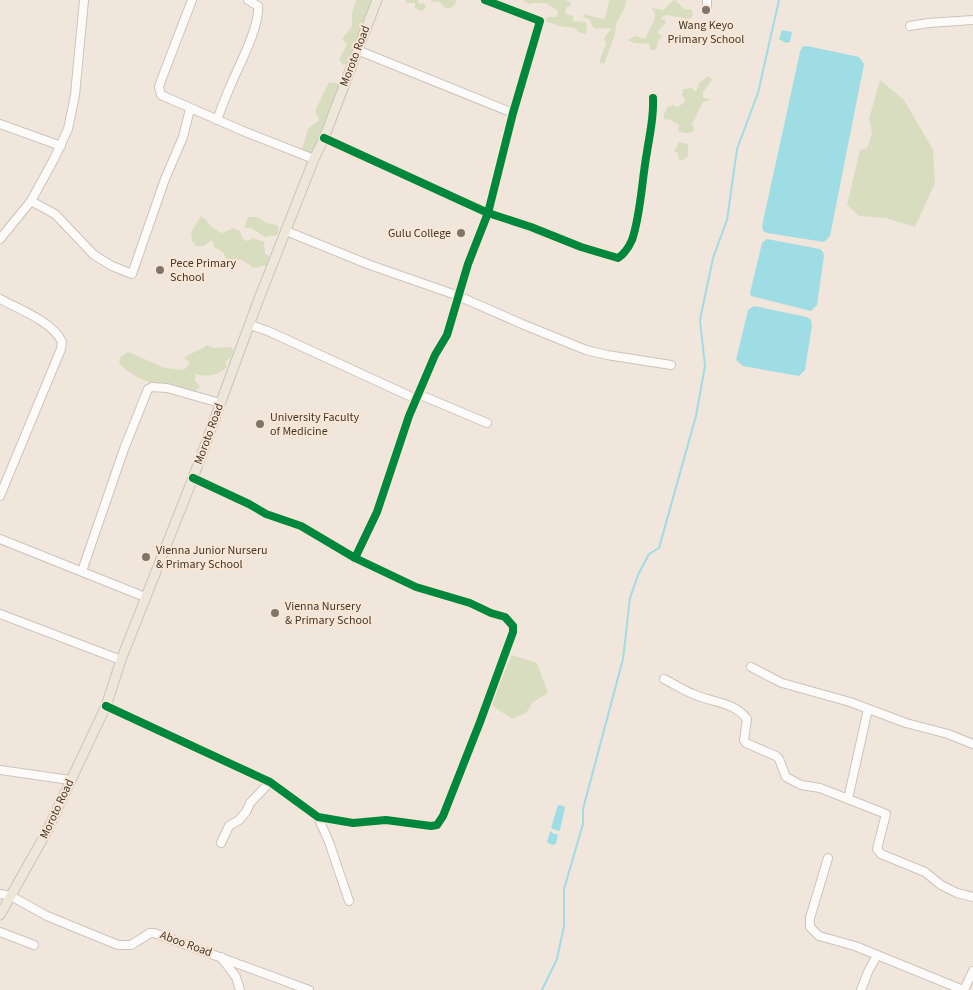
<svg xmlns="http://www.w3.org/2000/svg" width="973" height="990" viewBox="0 0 973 990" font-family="'Source Sans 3',sans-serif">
<rect width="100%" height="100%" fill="#f1e6dc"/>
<g fill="#d9ddc0">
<path d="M356,0h19l-26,63 -6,2 -4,-6 8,-14 -5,-6 10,-13v-13z"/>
<path d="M406,0h12v2l2,2 3,-1 3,3 -2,4 -4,1 -5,-3v-5h-9z"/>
<path d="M431,0h25l-1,5 -4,3h-6l-5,-6h-8z"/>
<path d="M522,0h43l5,2 1,2 -5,5 -1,5 8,2v5l12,1 2,2 -1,4 1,4 -1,2 -8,-2 -3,-4 -16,-2 -14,-5 -1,-1 4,-3h9l1,-6 -12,-8c-7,1 -11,-1 -17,1z"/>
<path d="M609,0h18l-4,11 -7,13 -1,10 -11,30 -5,-2 7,-18 -2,-6 7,-9 -12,-1 -3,1 -4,-3 -2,-6 -7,-3 2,-3 2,1 16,4 3,-3z"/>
<path d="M674,0l2,1 8,8 8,1 1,5 -3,4 -24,-4 -4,2 -1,2 4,1 1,3 -8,7v4l5,2 -5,5 -2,9h-6v-6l-16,-1 -6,-3 8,-4 9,3 10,-21v-4l-3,-6 11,2z"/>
<path d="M709,76l3,4 -9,12v5l8,3 -8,2 -11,23 2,3 -1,4 -8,1 -7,-2 1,-6 -11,-6 -2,1 -3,-3 4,-10 6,-2 4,2 7,-4 1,-4 -3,-3 1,-7 9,-1 4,4 3,-9z"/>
<path d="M880,80l24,20 29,50 2,33 -20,44 -29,-9 -27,-2 -12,-11 13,-55 7,-2 5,-14 -3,-15z"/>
<path d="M329,82l7,1 7,4 -29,69 -12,-6 6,-21 11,-9 -4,-9z"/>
<path d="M679,142l9,2v12l-6,5 -4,-2v-6l-4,-2z"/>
<path d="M201,216c9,6 8,12 21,17l11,-5 7,3 3,8 4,2 6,-3 11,4 1,11 6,5 -3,7 -14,3 -12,-8h-15l-4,-8 -9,-5 -2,-7 -8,6h-8l-4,-5 -1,-9z"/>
<path d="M248,217h9l10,6 10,2 2,5 -2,5 -12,2 -14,-9h-7z"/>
<path d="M207,345l7,3 18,-1 1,4 -2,6 -6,5 2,5c-9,9 -21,10 -32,7v6l5,7 -4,4c-26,-2 -60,-8 -77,-28l2,-7 7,-4 37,16 19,2 6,-7 -6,-5c8,-6 16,-7 23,-13z"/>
<path d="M512,655l25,8 11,30 -15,9 -7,11 -14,6 -22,-15z"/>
</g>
<g fill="#9edde4">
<path d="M782,30l10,2 -2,10 -4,1 -7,-4z"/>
<path d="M807,46l52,11 5,7 -34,172 -6,6 -57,-9 -4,-2 -1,-5 38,-174 2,-5z"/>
<path d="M767,239l53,10 3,3 1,4 -7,49 -6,6 -60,-15 -1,-3 12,-50z"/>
<path d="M754,306l53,11 4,3 1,5 -7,45 -6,6 -56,-10 -7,-6 12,-50z"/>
<path d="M558,805l6,1 1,2 -5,22 -2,1 -7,-3z"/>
<path d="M550,831l4,3h4l-2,10 -4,1 -5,-3z"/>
</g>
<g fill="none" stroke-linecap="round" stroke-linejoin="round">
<path stroke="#9edde4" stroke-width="2" d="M542,990l15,-31 7,-33v-37l19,-65v-15l40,-150 7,-61 8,-23 11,-21 10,-6 37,-132 9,-50 -5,-46 13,-62 14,-38 10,-71 21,-56 21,-93"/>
<defs>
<g id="minor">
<path d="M192,0l-30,78 -3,9 2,8 82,36 71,28"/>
<path d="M707,6v-6"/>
<path d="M910,26l18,-3 45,-3"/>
<path d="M357,50l156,63"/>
<path d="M217,120c4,-11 8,-22 13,-33 8,-20 30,-60 28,-81l-10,-6"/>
<path d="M0,124l61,22"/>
<path d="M324,138l164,75 43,14 50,20 37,11c6,-4 11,-11 14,-18 9,-26 10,-62 15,-88 3,-20 7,-34 6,-54"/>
<path d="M31,201l24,13 39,41 18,11 20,8 33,-95 18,-42 7,-28"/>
<path d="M286,231l84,34 86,30 66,29 64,26 21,5 64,10"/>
<path d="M0,239l31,-38 23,-42 14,-30 7,-34 9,-95"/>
<path d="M0,299c19,10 53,23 62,43l-1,7 -61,147"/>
<path d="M250,325l18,6 148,68"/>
<path d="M418,394l69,29"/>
<path d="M0,539l145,58"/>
<path d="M355,558l22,-46 32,-96 26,-61 12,-20 21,-71 20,-51 25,-100 27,-92 -55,-21"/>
<path d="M82,571l42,-122 24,-60 4,-2 15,1 53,15"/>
<path d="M0,614l121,46"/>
<path d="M751,667l31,16 68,19 56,21 42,11 25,10"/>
<path d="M664,679c10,5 19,11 29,15 20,9 40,7 54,25l-3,21 2,3 30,13 3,3 7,18 15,8 19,3 66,26 -9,35 4,5 44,18 16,13 16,8 16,4"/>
<path d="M106,706l164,76 48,35 35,6 33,-3 45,6 6,-1 6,-9 37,-94 33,-90v-6l-8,-9 -14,-4 -21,-10 -54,-16 -61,-29 -54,-32 -35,-12 -17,-10 -56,-26"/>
<path d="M0,770l70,10"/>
<path d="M848,799l20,-90"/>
<path d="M318,817l11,25 20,59"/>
<path d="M221,843l8,-17 10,-6 7,-8 4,-9 20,-21"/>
<path d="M828,858l-18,60v9l9,9 36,10 108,44"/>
<path d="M0,894l11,2 36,20 71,29h13l19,-12h4l155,57"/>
<path d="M0,932l34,13"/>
<path d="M221,957l15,20 4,13"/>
<path d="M861,990l7,-18 9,-17"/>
<path d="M964,990l9,-19"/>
</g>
<path id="major" d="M0,915l46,-82 60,-127 15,-46 72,-182 65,-177 56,-142 10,-21 53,-138"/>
</defs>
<use href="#minor" stroke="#ccc3bc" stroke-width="10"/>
<use href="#major" stroke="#c9c3be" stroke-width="11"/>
<use href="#minor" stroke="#fdfbfa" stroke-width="8"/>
<use href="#major" stroke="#ede7d9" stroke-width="9"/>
<defs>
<g id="cycleway">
<path d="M324,138l164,75 43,14 50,20 37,11c6,-4 11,-11 14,-18 9,-26 10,-62 15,-88 3,-20 7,-34 6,-54"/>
<path d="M355,558l22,-46 32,-96 26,-61 12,-20 21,-71 20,-51 25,-100 27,-92 -55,-21"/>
<path d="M106,706l164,76 48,35 35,6 33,-3 45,6 6,-1 6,-9 37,-94 33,-90v-6l-8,-9 -14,-4 -21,-10 -54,-16 -61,-29 -54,-32 -35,-12 -17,-10 -56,-26"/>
</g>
</defs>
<use href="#cycleway" stroke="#fae6d3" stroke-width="11"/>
<use href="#cycleway" stroke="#00873e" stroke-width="8"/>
</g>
<g fill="#7e766d" stroke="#fae6d3" stroke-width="2">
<circle cx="706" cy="10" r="5"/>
<circle cx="461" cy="233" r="5"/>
<circle cx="160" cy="270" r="5"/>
<circle cx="260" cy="424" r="5"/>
<circle cx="146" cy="557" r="5"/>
<circle cx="275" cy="613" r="5"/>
</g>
<g text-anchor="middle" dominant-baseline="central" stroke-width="4" stroke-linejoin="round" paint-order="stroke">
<g font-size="12" fill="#403931" stroke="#fae6d3" text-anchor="start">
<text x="706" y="25" text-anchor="middle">Wang Keyo<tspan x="706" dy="14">Primary School</tspan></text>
<text x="451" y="233" text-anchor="end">Gulu College</text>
<text x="170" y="263">Pece Primary<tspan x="170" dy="14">School</tspan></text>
<text x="270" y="417">University Faculty<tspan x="270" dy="14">of Medicine</tspan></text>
<text x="156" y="550">Vienna Junior Nurseru<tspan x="156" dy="14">&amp; Primary School</tspan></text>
<text x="285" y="606">Vienna Nursery<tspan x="285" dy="14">&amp; Primary School</tspan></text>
</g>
<g font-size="12" fill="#403931" stroke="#fae6d3">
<text transform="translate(355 56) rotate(-69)">Moroto Road</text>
<text transform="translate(209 434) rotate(-70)">Moroto Road</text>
<text transform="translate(57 809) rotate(-65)">Moroto Road</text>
<text transform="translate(186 944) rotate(20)">Aboo Road</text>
</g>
</g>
</svg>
